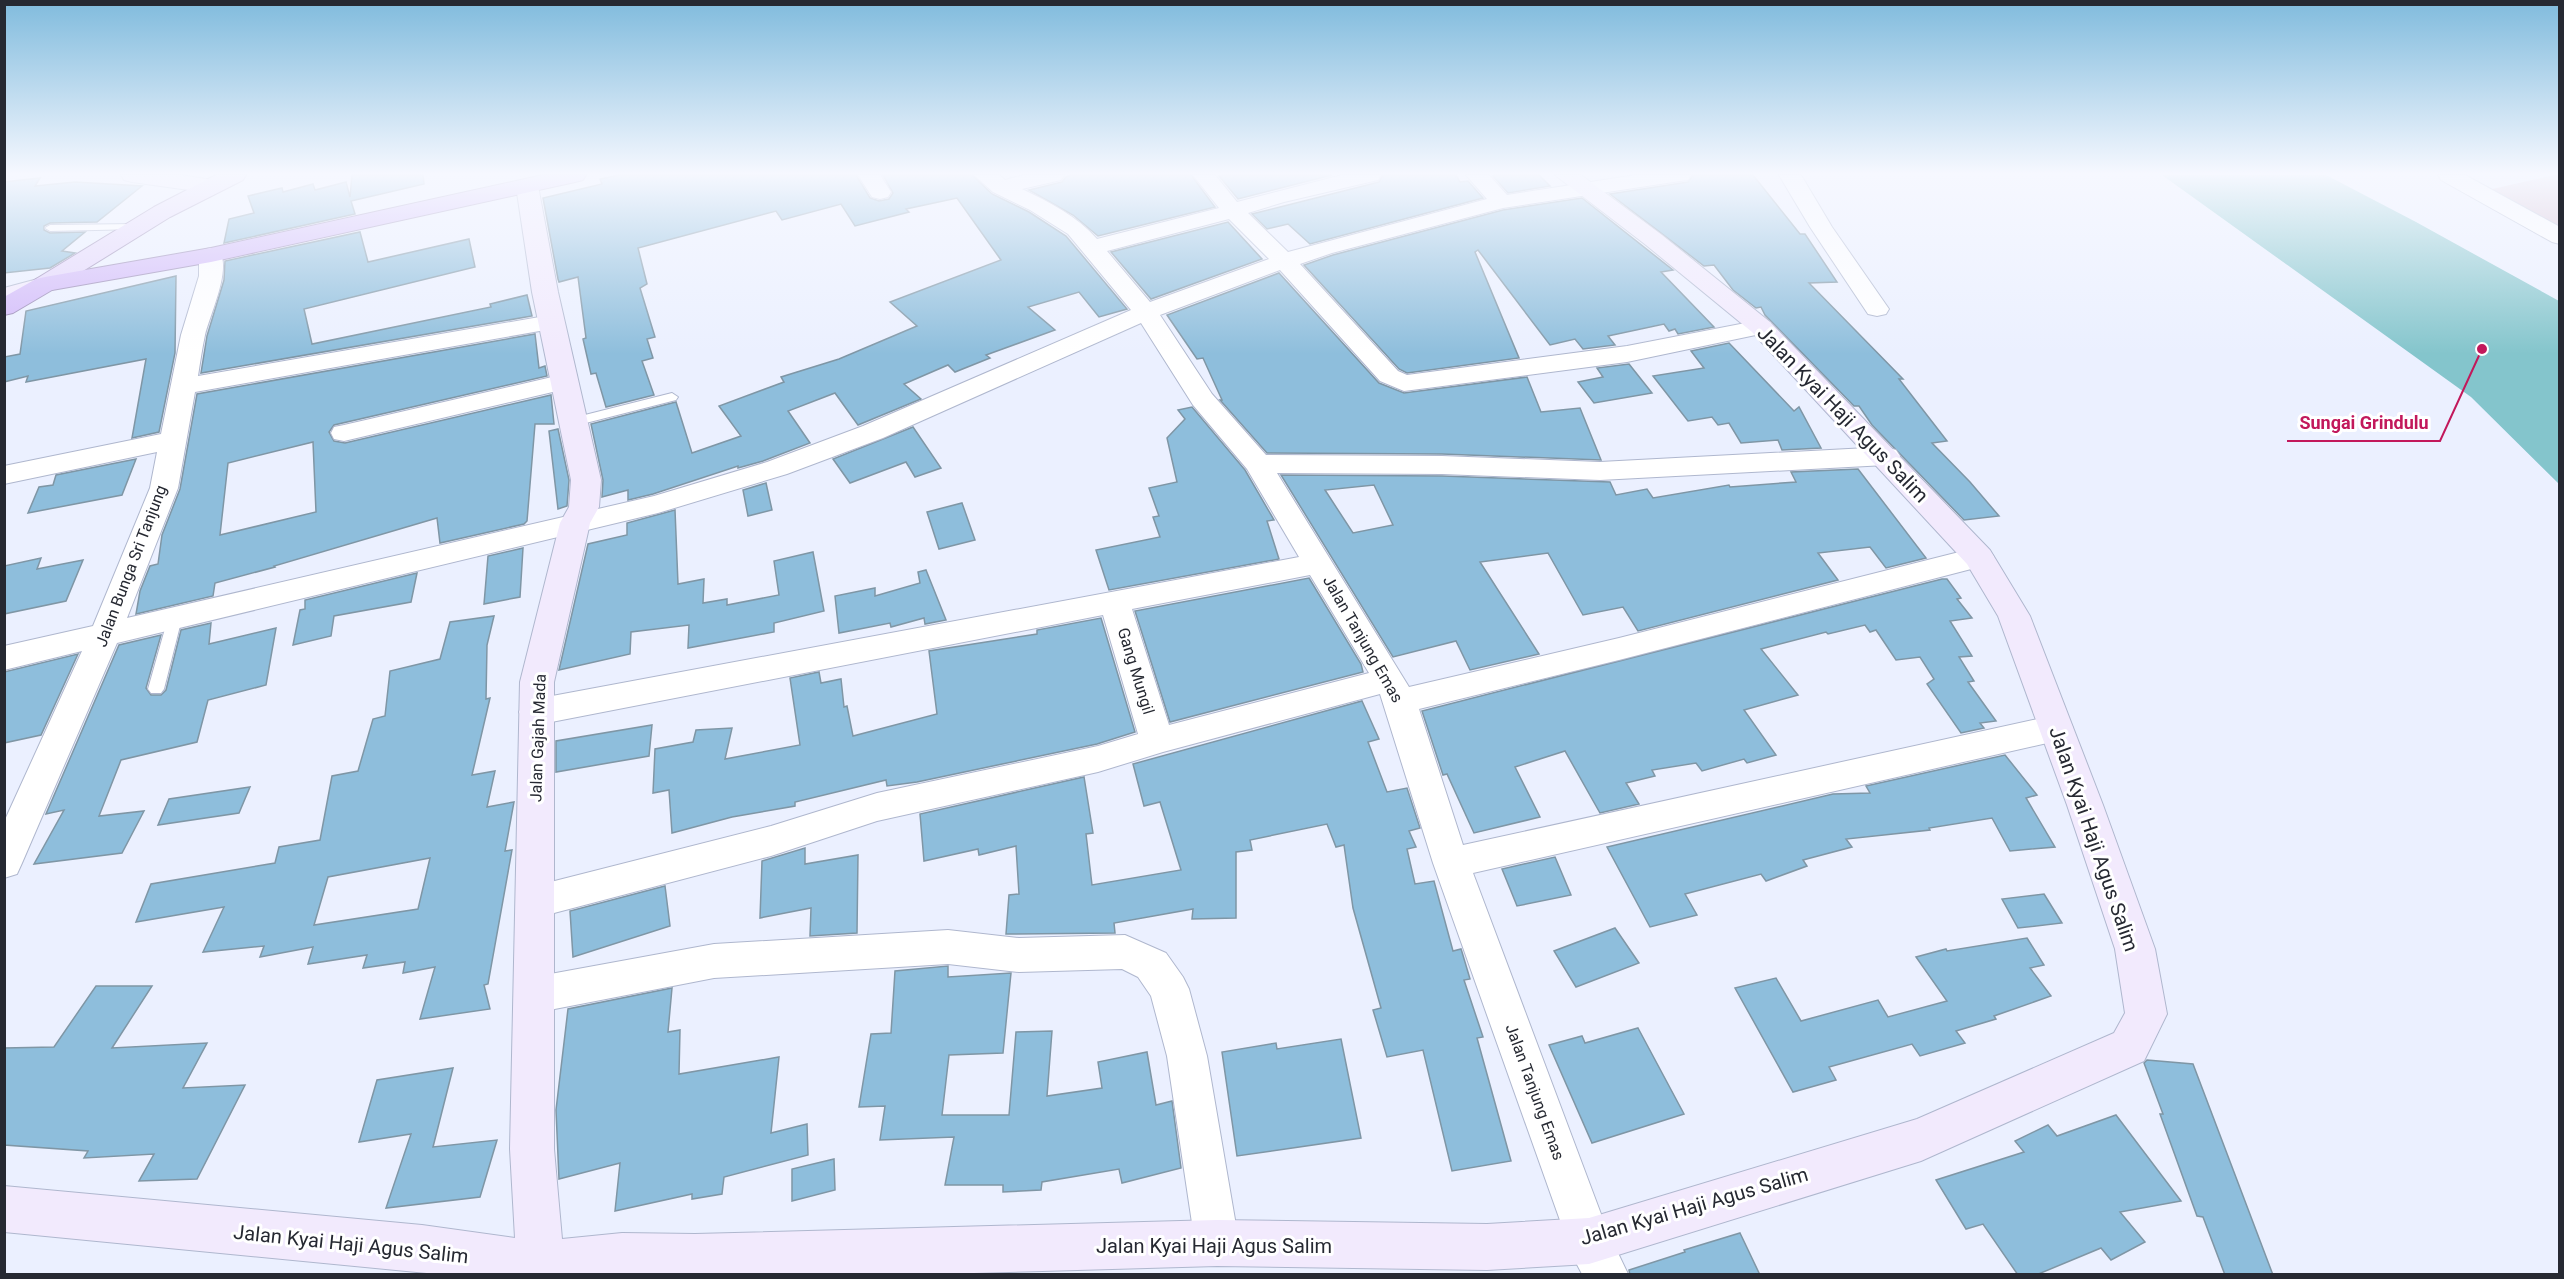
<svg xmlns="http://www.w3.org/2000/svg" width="2564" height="1279" viewBox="0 0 2564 1279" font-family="Roboto,sans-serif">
<rect width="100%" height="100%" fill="#ebf0ff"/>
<path fill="#d3b8cb" d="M2554,175h5v62l-80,-45z"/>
<path fill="#84c5cc" d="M2162,175h164l90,47 143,79v183l-88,-87z"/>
<g fill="#8ebedc" stroke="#7f96a5" stroke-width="1.5" fill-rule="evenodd">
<path d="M352,175h71l1,9 -73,17 4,13 -131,29 5,-24 25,-6 -6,-17 34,-8 1,4 30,-8 2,6 31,-8 4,15z"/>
<path d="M619,175h237l14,23 9,3 10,-2 4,-6 -10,-18h89l20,19 37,18 37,24 61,73 -28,8 -20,-25 -51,15 27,23 -69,25 4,3 -35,14 -7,-7 -44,19 17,15 -63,26 -23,-32 -47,18 22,32 -47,18 -25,7v-2l-85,28 -25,6v-10l-26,7 1,-17 -12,-56 85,-22 16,51 49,-17 -22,-30 65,-24 -3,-5 58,-18 78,-33 -27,-24 111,-42 -44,-62 -51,11 3,3 -54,14 -14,-22 -59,16 -6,-9 -138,37 9,36 -7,4 15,49 -8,2 6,19 -11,3 12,34 -48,12 -10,-34 -5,1 -8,-35 3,-1 -8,-61 -19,5 -1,-3 -15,-81 59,-14 -2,-5z"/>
<path d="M1071,175h120l24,32 -117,29 -25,-21 -44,-25 33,-8 4,-5z"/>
<path d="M1223,175h109l-94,24 -19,-23z"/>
<path d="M1383,175h73l4,7 8,-1 15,17 -173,46 -22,-20 -21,5 -15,-15 127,-32z"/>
<path d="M1495,175h44l11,11 -42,7 -15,-17z"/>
<path d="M1693,175h60l47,59h5l32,48 -28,1 94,96h-4l48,62 -15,2 38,39 29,34 -35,4 -92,-95 -13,-19h-5l-89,-91 -4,-8 -5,1 -23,-18 -19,-25 -10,1 -94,-72 78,-12z"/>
<path d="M40,178l-5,8 40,-4 67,4 -45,36 -47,1 -6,3v4l6,3 35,-1 -23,19 13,2 -25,15 -46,5v-91z"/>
<path d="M1582,198l91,72 -12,2 53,55 -36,7 -3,-5 -6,2 -5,-7 -56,12 7,9 -32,4 -8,-10 -25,6 -72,-95 -3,2 44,106 -112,15 -8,-4 -95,-104 29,-10 170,-45z"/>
<path d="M1228,222l34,37 -111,40 -40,-47z"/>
<path d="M360,232l8,30 101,-23 6,28 -171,42 8,35 179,-37 -1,-3 37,-9 5,21 -331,57 6,-37 17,-56 1,-19z"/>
<path d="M1279,273l100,110 25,10 123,-16 14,35 39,-4 21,52 -159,-6 -175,-1 -47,-53h2l-19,-42 -6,1 -30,-44z"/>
<path d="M176,276l-1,77 -16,79 -27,6 14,-79 -120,23 2,-6 -24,6v-25l16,-3 6,-43z"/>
<path d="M535,334l4,34 6,-2 2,10 -213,49 -5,7 5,9 11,2 206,-48 3,29h-19l-8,97 -3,3 -84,19 -3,-25 -163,48 1,1 -60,16 -2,13 -77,18 4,-23 10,-25 8,-2 4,-29 18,-46 17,-95zM313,442l3,70 -96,23 8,-72z"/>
<path d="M1729,343l65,68 5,-4 22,41 -39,2 -4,-10 -37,3 -12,-20 -11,2 -6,-8 -24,4 -35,-45 51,-8 -13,-17z"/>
<path d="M1629,364l23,29 -58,10 -16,-21 25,-5 -6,-9z"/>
<path d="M1192,407l53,63 29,50 -7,1 12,38 -170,31 -13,-40 64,-13 -7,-20 6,-1 -10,-28 28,-6 -10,-44 18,-19 -7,-9z"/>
<path d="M913,427l28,41 -26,9 -9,-15 -56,21 -17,-24z"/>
<path d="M558,429l11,51 -2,26 -9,3 -9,-78z"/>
<path d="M136,459l-14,36 -94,18 11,-26 14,-2 3,-10z"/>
<path d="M1858,469l68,89 -40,10 -16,-21 -52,6 20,27 -200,51 -15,-24 -40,8 -35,-62 -68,9 59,92 -69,16 -14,-29 -63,16 -112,-182 161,1 168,6 6,13 31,-6 6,9 76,-13 1,2 66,-5 -5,-10zM1374,485l19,40 -40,8 -28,-43z"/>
<path d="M766,483l6,27 -24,6 -5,-26z"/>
<path d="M962,503l13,37 -36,9 -12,-37z"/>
<path d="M675,510l3,74 26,-5 -1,24 24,-4v6l52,-10 -5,-34 39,-9 11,59 -50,12v9l-86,16 1,-23 -58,7 -1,22 -71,16 29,-126 39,-9v-12z"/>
<path d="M523,548l-3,49 -36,7 4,-48z"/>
<path d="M41,558l-4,11 46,-9 -17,41 -62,13v-48z"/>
<path d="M926,570l20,50 -21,4 -1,-6 -33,9 -1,-4 -51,10 -4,-37 40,-8v8l45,-13 -2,-11z"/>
<path d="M417,573l-6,29 -77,14 -3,20 -38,9 7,-35 5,-1v-9z"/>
<path d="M1309,578l52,86 2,8 -193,50 -35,-111z"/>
<path d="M1942,579h5l14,19 -4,1 15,19 -22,3 22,35 -13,1 15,24 -6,1 28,39 -16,2 4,5 -23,5 -34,-49 7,-5 -14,-22 -24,3 -20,-30 -6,2 -5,-7 -37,9 -2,-2 -65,17 37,46 -54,15 32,45 -29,8 -3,-4 -42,12 -6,-8 -44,7 3,6 -29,7 13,21 -39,9 -35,-62 -50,16 25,50 -66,16 -27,-59 -4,1 -21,-64z"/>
<path d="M494,616l-7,29 -1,54 4,-1 -18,77 23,-4 -8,36 27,-5 -9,49 7,-1 -24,134 -4,1 6,24 -70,10 15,-52 -32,6 2,-11 -42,6 4,-13 -59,9 5,-17 -53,10 4,-11 -61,6 21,-45 -88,15 15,-38 124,-21 4,-16 41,-7 12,-64 26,-5 15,-52 12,-3 5,-45 50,-12 10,-37zM430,858l-12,51 -104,16 14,-48z"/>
<path d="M1101,618l34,114 -38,12 -180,38 -30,4 -1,-6 -91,22v4l-63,11 -60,16 -3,-43 -16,3 2,-44 38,-7 3,-12 36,-2 -7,31 75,-14 -10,-67 29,-6 2,11 20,-4 3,28 3,-1 6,30 84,-22 -8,-63 108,-17v-4z"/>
<path d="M211,623l-2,21 67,-16 -10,57 -58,15 -11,42 -76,18 -22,56 45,-5 -22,42 -88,11 30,-54 -18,4 73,-169 42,-10 -15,53 5,7h10l5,-5 15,-60z"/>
<path d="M78,654l-37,81 -37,8v-71z"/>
<path d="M1362,701l17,38 -11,3 19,50 20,-4 13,40 -11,3 7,16 -9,2 8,35 19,-3 19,70 8,-2 1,3 8,27 -6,1 19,57 -6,1 34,123 -59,10 -29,-121 -36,7 -14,-47 8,-2 -28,-100 -9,-63 -8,2 -9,-23 -77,16 2,10 -16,2v66l-44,1 1,-10 -79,14 1,10 -109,1 3,-39 10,-1 -3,-48 -37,9 -1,-6 -54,12 -4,-47 164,-37 9,56 -7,1 6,51 89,-15 -21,-68 -16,4 -11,-42z"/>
<path d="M652,725l-3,31 -93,16v-31z"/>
<path d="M2005,755l32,40 -11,3 29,49 -45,4 -18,-33 -63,10 1,2 -84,9 6,8 -49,13 4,6 -41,15 -5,-7 -76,20 12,21 -47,12 -43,-80 226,-53 37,-1 -4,-7z"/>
<path d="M250,787l-11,26 -81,12 11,-26z"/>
<path d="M805,848v16l53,-9 -1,78 -47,3 1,-28 -51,10 2,-57z"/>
<path d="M1555,857l16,38 -54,11 -15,-37z"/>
<path d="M665,886l5,40 -97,31 -3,-46z"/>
<path d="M2044,894l18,29 -44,5 -16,-29z"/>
<path d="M1615,928l24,35 -63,24 -22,-36z"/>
<path d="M2027,938l17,27 -14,3 21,28 -57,20 2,3 -40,12 9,12 -45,13 -8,-12 -83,23 7,13 -43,12 -58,-104 41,-10 25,43 77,-21 10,17 59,-16 -31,-44 30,-8 1,2z"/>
<path d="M948,966v11l63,-4 -8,80 -54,2 -7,60h67l7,-83 36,-1 -5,65 55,-8 -4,-26 49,-10 9,53 16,-4 9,67 -59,15 -3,-14 -77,13 -1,8 -38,2v-7h-58l9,-48 -74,3 5,-34 -26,1 12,-73 20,-1 4,-62z"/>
<path d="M96,986h56l-40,62 95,-5 -24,45 62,-3 -48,94 -58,2 15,-27 -70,4 4,-7 -84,-6v-97l50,-1z"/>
<path d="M672,988l-4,44 12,-2 -1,44 100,-17 -8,76 36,-9 1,31 -84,22 -2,17 -30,5v-5l-77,17 5,-48 -61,16 -3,-69 12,-101z"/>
<path d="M1638,1028l46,86 -92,29 -43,-98 33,-9 3,7z"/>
<path d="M1341,1039l20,99 -124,18 -15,-104 54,-9 1,6z"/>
<path d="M2147,1060l46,4 80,211h-48l-22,-58 -6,-1 -37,-102h3l-19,-51z"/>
<path d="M453,1068l-20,79 64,-7 -17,57 -94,11 25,-74 -52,8 18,-62z"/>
<path d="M2116,1115l65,86 -61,11 25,30 -34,18 -10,-12 -65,27h-18l-35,-51 -17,5 -30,-49 88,-28 -9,-11 33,-16 9,11z"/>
<path d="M834,1159l1,31 -43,11v-32z"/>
<path d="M1740,1233l20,42h-130l-1,-5 56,-18 -1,-2z"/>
</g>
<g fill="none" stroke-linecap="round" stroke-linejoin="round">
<defs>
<g id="lane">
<path d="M137,224l4,1v4l-91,2 -5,-3 5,-3z"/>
<path d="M672,393l6,4 -2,3 -102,26 -6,-4 1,-3z"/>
<path d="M175,613l7,5 -18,71 -3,4h-10l-3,-4 20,-71z"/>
</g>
<g id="street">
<path d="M858,175h22l11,17 -3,5 -8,2 -8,-2z"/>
<path d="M974,175h25l6,5 19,-5h40l-3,5 -39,9c27,13 55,27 75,50l122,-31 -26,-33h22l22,27 105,-27h39l-3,5 -94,22 -36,11 40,39 199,-53 -21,-24h23l18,20 129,-20h55l-3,5 -8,1 -177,27 -171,45 -32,11 98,107 9,4 220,-29 134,-26 9,2 3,5 -3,5 -143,30 -223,29 -24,-10 -100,-111 -120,45 52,79 54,61 176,1 158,6 286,-15 10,3 4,6 -4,6 -10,3 -286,15 -158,-6 -165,-1 132,214 210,-49 360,-91 10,3 5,7 -5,7 -10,3 -360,93 -200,49 44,136 593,-130 12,4 5,9 -5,9 -12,4 -583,132 134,357 21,44h-46l-9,-17 -140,-394 -53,-169 -217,58 -65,20 -221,49 -106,35 -236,62 -13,-5 -6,-11 6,-11 13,-5 236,-60 106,-33 221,-47 40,-12 -35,-119 -567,110 -12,-4 -5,-9 5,-9 12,-4 763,-142 -52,-88 -54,-64 -52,-82 -258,115 -96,36 -129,39 -541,130 -95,220 -5,11 -13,4v-56l78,-171 -78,19v-24l89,-20 57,-138 7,-36 -153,32v-18l157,-32 20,-99 18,-59v-21l4,-5 8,-2 8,2c13,19 -9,64 -14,85 -3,14 -5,28 -7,41l353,-61 9,2 3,5 -3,5 -9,2 -356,63 -17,96 -51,130 527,-122 113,-34 96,-36 268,-116 -63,-76 -38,-24 -37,-18zM1229,219l40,40 -119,43 -43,-51zM1310,575l59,98 -200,52 -37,-116z"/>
<path d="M1779,175h22l31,52 57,82 -3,5 -9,2 -9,-2 -58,-87z"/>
<path d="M2438,175h27l95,52v17l-8,-2 -111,-62z"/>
<path d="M565,374l9,3 4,5 -4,5 -230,54 -10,-2 -3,-6 3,-6 10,-2z"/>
<path d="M948,930l71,8 106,-3 41,18 17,24 6,12 18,67 32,187 -6,16 -16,6 -16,-6 -6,-16 -28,-187 -16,-60 -13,-19 -16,-8 -103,3 -71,-8 -234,14 -180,35 -14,-6 -6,-12 6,-12 14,-6 180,-33z"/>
</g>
<g id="secondary">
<path d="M121,175h60l37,6 3,5 -3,5 -8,2 -78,-11 -8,-2z"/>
<path d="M1555,175h26l81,60 108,87 220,228 40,66 73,189 52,144 12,65 -23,47 -223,100 -332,103 -102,6 -270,-4 -278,8h-502l-433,-42v-46l418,39 93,13 -5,-89 10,-467 40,-159 9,-16 2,-27 -39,-188 -16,-106 3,-5 8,-2 8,2 3,5 20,106 43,188 -2,27 -9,16 -36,159v467l8,90 60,-6 73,1 522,-14 270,4 102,-6 328,-99 197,-86 11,-20 -10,-64 -48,-144 -69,-189 -31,-52 -215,-232 -106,-87z"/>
<path d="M45,277l9,2 3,5 -3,5 -50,14v-15z"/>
</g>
<path id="primary" d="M216,175h30l-3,5 -73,37 -116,72 -9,2 -9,-2 -3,-5 3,-5 118,-72z"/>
<path id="highway" d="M543,175h43l-3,5 -8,2 -364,80 -159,28 -39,23 -9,2v-18l32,-18 9,-2 166,-29z"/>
</defs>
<use href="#lane" stroke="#afb7ce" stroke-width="2"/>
<use href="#street" stroke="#afb7ce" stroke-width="2"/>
<use href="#secondary" stroke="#afb7ce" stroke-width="2"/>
<use href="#primary" stroke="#9687b3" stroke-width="2"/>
<use href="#highway" stroke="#9687b3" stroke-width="2"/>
<use href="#lane" fill="#fff" fill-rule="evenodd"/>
<use href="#street" fill="#fff" fill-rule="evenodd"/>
<use href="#secondary" fill="#f2eafd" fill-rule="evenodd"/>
<use href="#primary" fill="#e4d5fb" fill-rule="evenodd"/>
<use href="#highway" fill="#d2b9f9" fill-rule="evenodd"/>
</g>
<linearGradient id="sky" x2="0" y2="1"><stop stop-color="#80bbdd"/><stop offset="0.49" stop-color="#f6f8ff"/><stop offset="1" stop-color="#f6f8ff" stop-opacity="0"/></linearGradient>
<rect width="2564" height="354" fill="url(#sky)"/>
<g text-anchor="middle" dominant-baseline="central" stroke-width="6" stroke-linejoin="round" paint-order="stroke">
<g font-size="16" fill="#262932" stroke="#fff">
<text transform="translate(131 566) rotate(-69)">Jalan Bunga Sri Tanjung</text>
<text transform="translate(1363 639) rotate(60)">Jalan Tanjung Emas</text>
<text transform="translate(1136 671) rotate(73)">Gang Mungil</text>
<text transform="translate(538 738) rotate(-88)">Jalan Gajah Mada</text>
<text transform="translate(1535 1092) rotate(70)">Jalan Tanjung Emas</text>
</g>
<g font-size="20" fill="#262932" stroke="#fff">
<text transform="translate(1843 414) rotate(46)">Jalan Kyai Haji Agus Salim</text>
<text transform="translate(2094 839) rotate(71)">Jalan Kyai Haji Agus Salim</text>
<text transform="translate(1694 1206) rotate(-16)">Jalan Kyai Haji Agus Salim</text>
<text transform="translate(351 1244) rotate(6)">Jalan Kyai Haji Agus Salim</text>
<text x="1214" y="1246">Jalan Kyai Haji Agus Salim</text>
</g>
</g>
<path fill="none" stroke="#c2185b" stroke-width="2" d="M2482 349L2440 441H2287"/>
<circle fill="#c2185b" stroke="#fff" stroke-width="2" cx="2482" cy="349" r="6"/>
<g font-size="18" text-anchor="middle" font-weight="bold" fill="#c2185b" stroke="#fff" stroke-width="6" stroke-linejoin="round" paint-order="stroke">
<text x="2364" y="429">Sungai Grindulu</text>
</g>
<rect width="2564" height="1279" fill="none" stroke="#262932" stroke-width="12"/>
</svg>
